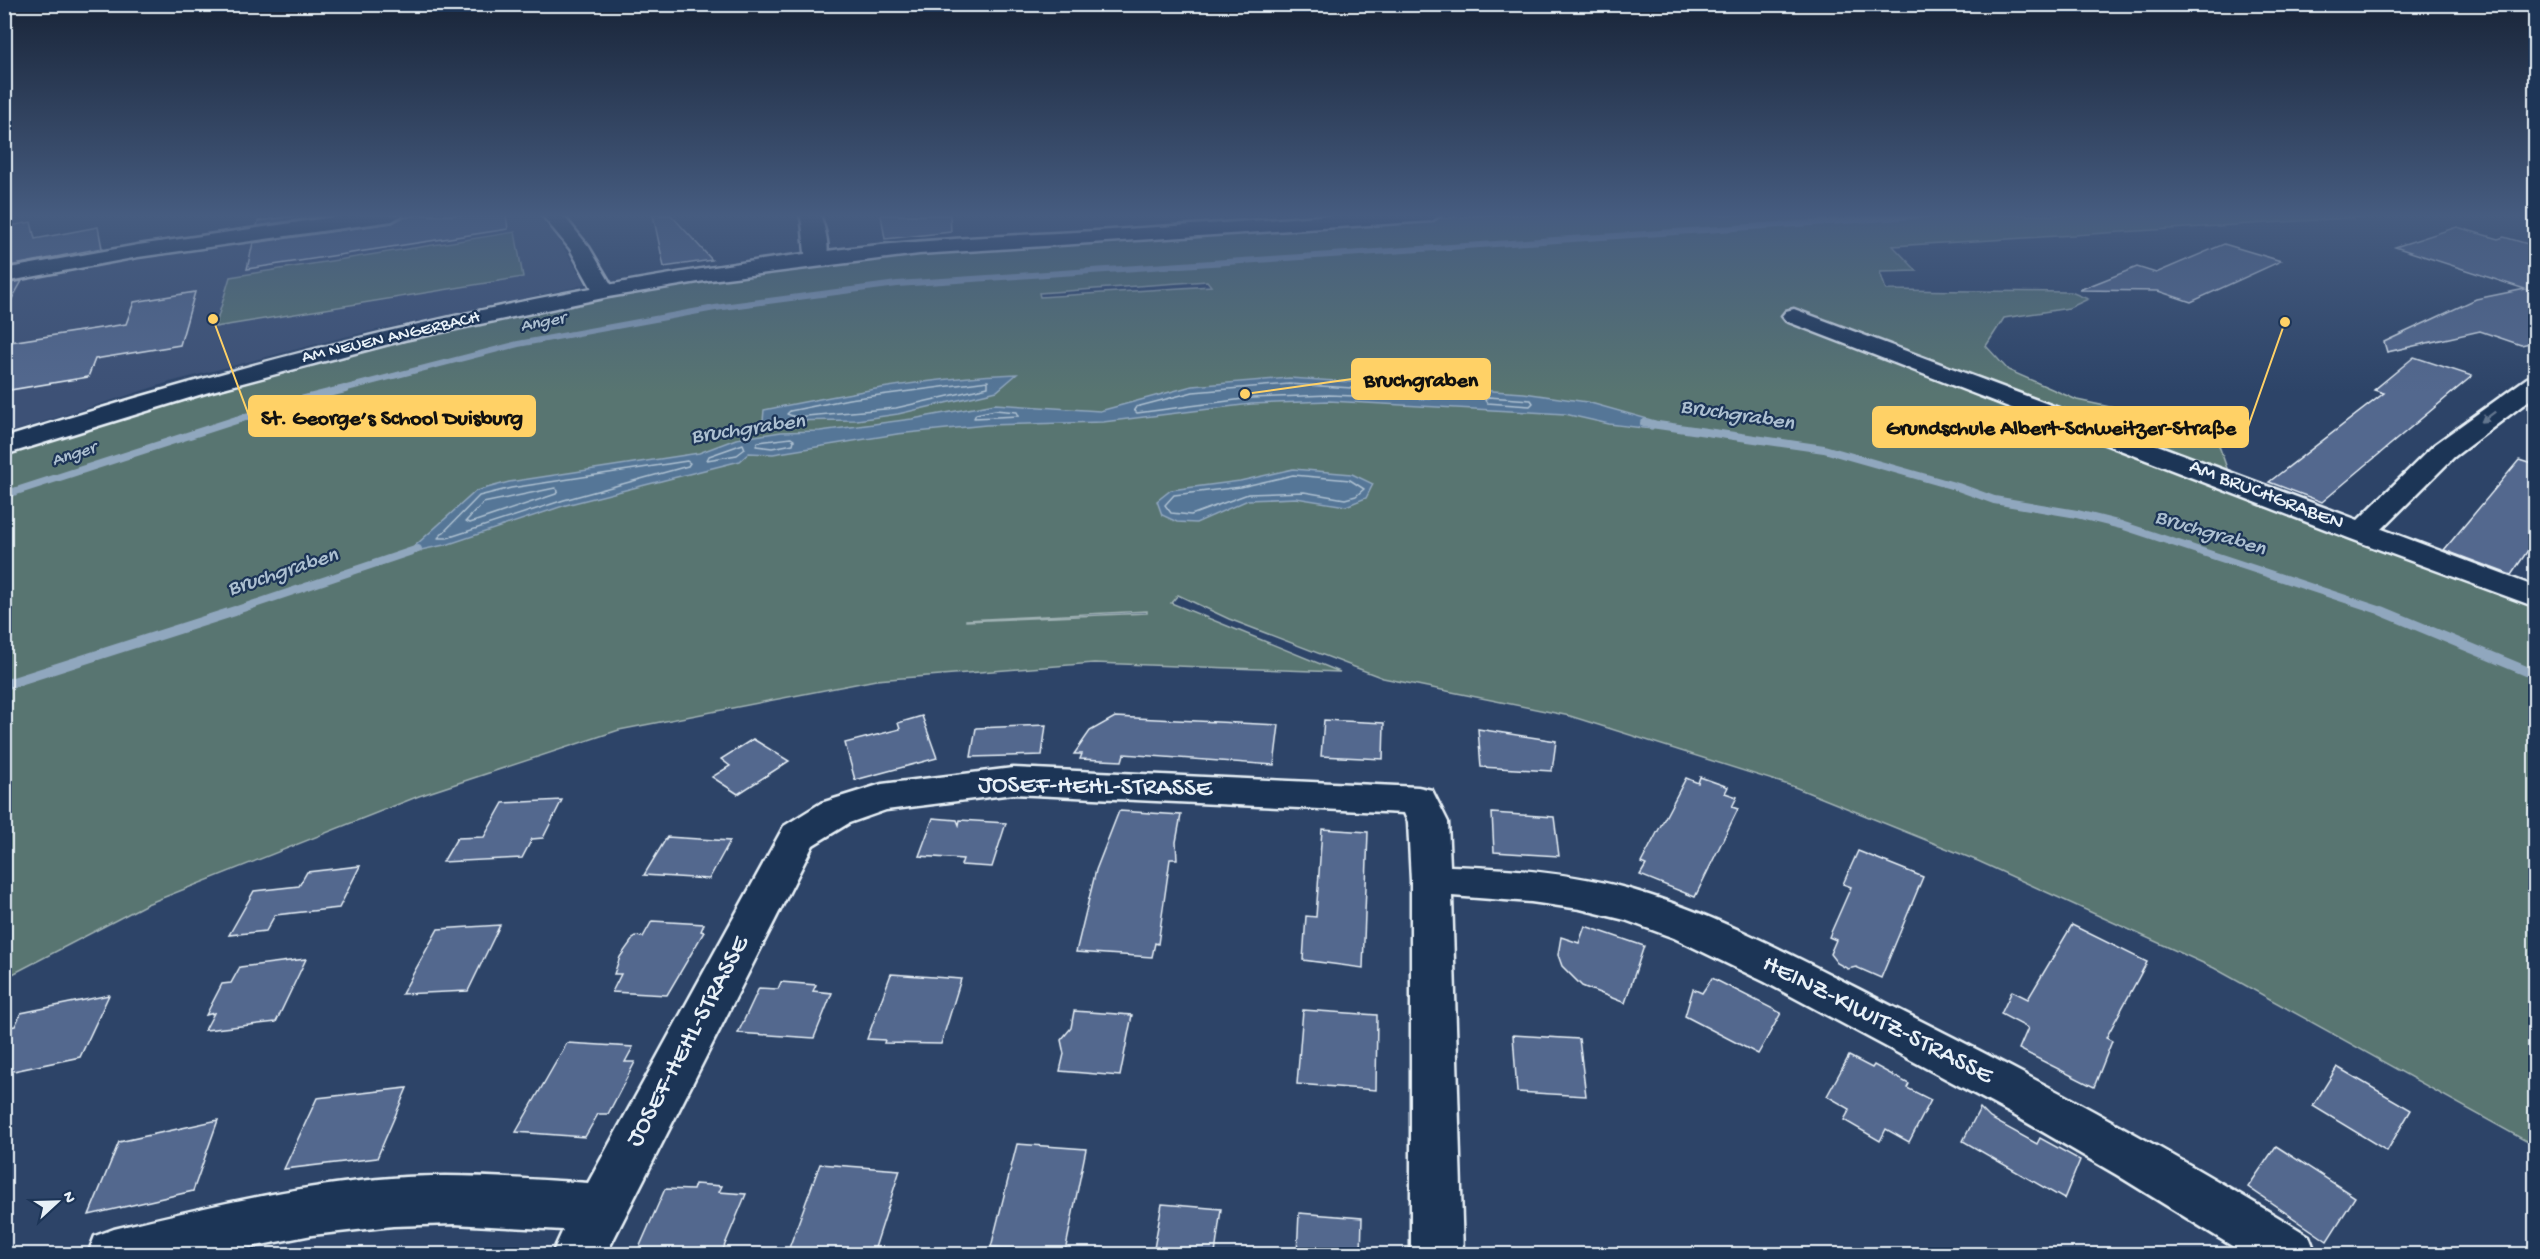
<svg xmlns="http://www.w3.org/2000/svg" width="2540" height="1259" viewBox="0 0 2540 1259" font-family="'Gochi Hand',sans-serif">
<rect width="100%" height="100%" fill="#2d4468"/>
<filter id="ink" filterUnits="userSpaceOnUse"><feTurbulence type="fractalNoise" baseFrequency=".0167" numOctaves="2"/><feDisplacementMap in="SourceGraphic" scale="12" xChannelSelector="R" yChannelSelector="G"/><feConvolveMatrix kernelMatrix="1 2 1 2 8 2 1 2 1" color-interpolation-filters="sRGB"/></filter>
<g filter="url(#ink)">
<path fill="#3c5176" d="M413,215h122l22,22 28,46 -9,4 -232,50 -174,45 -165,52 -1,-154 138,-26z"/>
<g fill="#597471" stroke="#a0b2b4" stroke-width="1.5" fill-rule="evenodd">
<path d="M1492,215h905l-504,31 24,25 -37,1 6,18 185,2 17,7 -19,9 -65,10 -18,28 22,24 69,30 136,29 21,59 301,116v542l-321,-178 -236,-107 -186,-75 -222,-70 -187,-38 -154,-59 -51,-24 -7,8 169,69 -246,-9 -218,17 -257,50 -200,66 -272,108 -142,74v-522l202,-63 196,-52 99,-23 116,-23 186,-29 113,-13zM1207,281l4,5 -171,11 -1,-4zM1147,611v2l-181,8v-1z"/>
<path d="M515,232l8,45 -308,50 15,-50z"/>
</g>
<g fill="#557697" stroke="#90a7be" stroke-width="1.5">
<path d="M1017,374l-20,17 -99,23 -41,6 -94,1 1,-11c83,-17 168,-33 253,-36z"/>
<path d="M1289,378l235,15 63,9 68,19 1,4 -4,4 -43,-5 -44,-10 -236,-13 -78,3 -148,18 -117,3 -89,9 -124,20 -24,-1 -9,8 -174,44 -117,39 -42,9 69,-62 33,-9 190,-29 37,-14 45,-7 39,-1 92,-12 83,-15 105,7 92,-25z"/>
<path d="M1293,469l59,5 21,10 -7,14 -20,8 -50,-8 -48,2 -52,23 -19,-1 -15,-7 -5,-14 14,-11 69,-9z"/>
</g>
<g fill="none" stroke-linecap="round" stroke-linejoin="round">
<g stroke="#adc0d1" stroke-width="1.5">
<path d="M988,381v6l-92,21 -101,9 -8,-3 3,-3 59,-12z"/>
<path d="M1289,384l142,9 3,3 -3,3 -102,-4 -78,3 -114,15 -3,-3 2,-3 57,-15z"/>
<path d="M1488,397l43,3 2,3 -3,3 -43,-3 -2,-3z"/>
<path d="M995,410l22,2 2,4 -45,2 2,-4z"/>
<path d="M791,438l3,2 -1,4 -21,4 -16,-2 2,-4z"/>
<path d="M743,444l2,5 -8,6 -30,5 2,-4z"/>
<path d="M687,461l3,2 -2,3 -124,34 -117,38h-9l41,-42 32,-8z"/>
<path d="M1293,475l57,5 14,9 -8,7 -11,3 -41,-7 -56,2 -57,21 -20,-2 -6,-8 9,-10 67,-8z"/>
<path d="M555,488l3,3 -2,3 -86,29 -4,-2 17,-18z"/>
</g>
<path stroke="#90a7be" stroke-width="6" d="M339,390l179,-46 197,-36 182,-24 1034,-69"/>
<g stroke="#90a7be" stroke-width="8">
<path d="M1644,423l180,26 134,38 36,13 83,14 44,11 264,87"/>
<path d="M4,495l285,-92 56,-14"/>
<path d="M231,612l187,-63"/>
</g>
<g stroke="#90a7be" stroke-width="10">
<path d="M2382,611l154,64"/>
<path d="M4,685l231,-74"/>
</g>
</g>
<g fill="#53678e" stroke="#e8f1f8" stroke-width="1.5">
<path d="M302,215h28l-73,11 1,-5z"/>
<path d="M418,215h88l2,14 -261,40 6,-26 139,-20 10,-5z"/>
<path d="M653,215h18l41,45 -48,7z"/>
<path d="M881,215h69l1,17 -66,7z"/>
<path d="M31,222l4,17 63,-12 4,21 -98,19v-40z"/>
<path d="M2457,227l41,12 6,-2 31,9v96l-14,3 -41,-14 -93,21 -3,-10 92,-43 49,-10 -130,-42z"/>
<path d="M2224,244l57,17 -90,41 -33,-11 -79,-1 58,-23 19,6z"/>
<path d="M22,281l-18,32v-29z"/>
<path d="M195,292l-15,53 -85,14 -7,18 -84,14v-48l122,-19 8,-22z"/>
<path d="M2414,357l58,19 -150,126 -53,-20 115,-89 -10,-3z"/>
<path d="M2519,460l16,5v75l-24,35 -67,-25z"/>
<path d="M922,716l15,42 -82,22 -10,-37 55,-14 -2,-6z"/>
<path d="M1115,717l164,8 -5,40 -150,-11 -2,7 -42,-2 2,-5h-8l16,-23z"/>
<path d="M1324,720l60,3 -1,36 -62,-3z"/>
<path d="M1046,725l-4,30 -71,2 5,-29z"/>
<path d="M1478,729l78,12 -4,30 -71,-4z"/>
<path d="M753,739l36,22 -51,33 -26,-17 18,-11 -9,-7z"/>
<path d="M1700,777l28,10 -3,6 12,4 -5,10 6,2 -43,88 -55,-22 6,-10 -5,-2 45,-85 12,5z"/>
<path d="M562,800l-19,38 -11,1 -10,19 -79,4 14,-24 27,-1 19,-34z"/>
<path d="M1119,811l62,4 -5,27 1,17h-7l-12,85 -3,-1 -3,14 -76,-5 20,-82z"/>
<path d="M1492,813l62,4 5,39 -65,-4z"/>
<path d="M933,818l24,2 2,5 1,-5 46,3 -14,44 -31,-2 2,-6 -44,-3z"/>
<path d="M1322,829l46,3 -5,136 -60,-8 3,-44 10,1z"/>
<path d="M667,837l63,4 -21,38 -65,-4z"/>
<path d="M1858,851l65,26 -42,101 -25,-11 -8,2 -11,-6 -7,-9 6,-14 -7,-3 22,-50 -8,-3z"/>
<path d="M360,866l-21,42 -64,7 -9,16 -37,4 25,-44 45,-5 8,-14z"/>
<path d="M652,921l52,3 -3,7 3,1 -37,63 -55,-3 9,-18h-7l6,-17 15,-21 8,1z"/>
<path d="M500,925l-32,66 -66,3 36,-65z"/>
<path d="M2072,925l75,37 -41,76 6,3 -18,46 -75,-38 9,-21 -27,-14 11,-23 16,8z"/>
<path d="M1585,926l59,20 -19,57 -43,-17 -20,-20 -4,-11 3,-18 18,6z"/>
<path d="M306,959l-30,63 -71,8 9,-17 -8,2 16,-31 9,-1 9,-16z"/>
<path d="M891,974l70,5 -20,65 -57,-1 1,-3 -18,-1z"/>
<path d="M1712,978l69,35 -23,41 -73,-38 8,-27 9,4z"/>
<path d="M781,982l35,3 -3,6 19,2 -18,45 -76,-5 21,-45 19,1z"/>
<path d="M109,995l-29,62 -76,16v-37l5,-9 6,-1 6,-13z"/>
<path d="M1303,1010l74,5 -1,75 -79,-6z"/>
<path d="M1074,1011l58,4 -12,61 -60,-5 4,-17 -3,-14 10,-12z"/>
<path d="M1513,1035l66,4 7,57 -69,-4z"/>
<path d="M567,1043l66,4 -8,15h10l-27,52h-10l-13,23 -69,-5z"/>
<path d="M1849,1056l23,12 2,-3 35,19 -2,4 24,12 -22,42 -23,-13 -6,12 -36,-21 6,-11 -23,-13z"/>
<path d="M2337,1067l74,43 -24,41 -74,-45z"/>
<path d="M407,1088l-30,70 -93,11 33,-71z"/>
<path d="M1980,1108l10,10 47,26 3,-6 40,22 -16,39 -101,-58z"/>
<path d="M218,1120l-25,71 -104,24 30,-73z"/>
<path d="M1017,1144l69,5 -21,103 -74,-5z"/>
<path d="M2276,1146l79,51 -28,44 -79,-54z"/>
<path d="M820,1164l80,6 -27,84h-65l2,-4 -21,-2z"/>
<path d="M695,1184l27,2 -3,6 27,2 -25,60 -82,-6 26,-59 28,1z"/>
<path d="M1162,1204l59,5 -6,45h-62z"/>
<path d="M1299,1213l63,5 -1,36h-64z"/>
</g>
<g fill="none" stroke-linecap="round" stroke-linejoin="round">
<defs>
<g id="street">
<path d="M348,215h54l-10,6 -254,36 -134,25v-13l134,-24z"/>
<path d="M542,215h21l26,32 26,44 -3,5h-16l-26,-47z"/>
<path d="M800,215h20c5,13 12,37 4,49h-16c-5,-9 -3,-35 -8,-49z"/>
<path d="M1794,309l564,211 76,-75 93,-67 9,-2v19l-82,62 -72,72 154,58v20l-185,-68 -565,-218 -4,-5 4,-5z"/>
<path d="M1013,768l405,19 14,3 16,32 2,44c60,2 121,7 179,23 104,30 198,85 294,133 131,66 260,136 386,214l7,18h-71l-128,-79 -105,-61 -247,-132 -91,-44 -49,-18 -45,-11 -49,-7 -79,-6 11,358h-52v-374l-3,-58 -4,-9 -391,-19 -127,16 -37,13 -36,22 -207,409h-54l11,-24 -109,-6 -61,2 -81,9 -97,19h-127l7,-18 19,-7c92,-22 184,-44 278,-51 66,-5 131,1 196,5l196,-357 37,-23 61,-19z"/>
</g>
<path id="secondary" d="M1334,215h107l-10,6 -512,33 -209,26 -102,17 -204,43 -192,51 -208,64v-17c264,-84 533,-149 808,-185 94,-13 189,-17 284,-22 79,-5 159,-10 238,-16z"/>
</defs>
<use href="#street" stroke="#e8f1f8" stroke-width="5"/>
<use href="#secondary" stroke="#e8f1f8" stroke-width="5"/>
<use href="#street" fill="#1d3557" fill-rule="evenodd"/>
<use href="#secondary" fill="#1d3557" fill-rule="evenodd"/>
</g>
<defs><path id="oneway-solid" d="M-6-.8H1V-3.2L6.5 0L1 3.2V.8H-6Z" transform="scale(1.5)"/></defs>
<use fill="#64778f" href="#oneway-solid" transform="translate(2488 417) rotate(143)"/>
</g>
<linearGradient id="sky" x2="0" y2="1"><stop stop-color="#192539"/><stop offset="0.55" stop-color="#465c80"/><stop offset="1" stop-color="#465c80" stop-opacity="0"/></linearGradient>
<rect width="2540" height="392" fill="url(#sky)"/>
<g text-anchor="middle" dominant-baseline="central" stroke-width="4.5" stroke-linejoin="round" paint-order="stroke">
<g font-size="18" font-style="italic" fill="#adc0d1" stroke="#1d3557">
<text transform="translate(543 323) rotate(-11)">Anger</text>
<text transform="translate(74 455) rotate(-18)">Anger</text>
</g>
<g font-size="18" fill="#e8f1f8" stroke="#1d3557">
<text transform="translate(391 338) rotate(-13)">AM NEUEN ANGERBACH</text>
</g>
<g font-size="21" fill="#e8f1f8" stroke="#1d3557">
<text transform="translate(2266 496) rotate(21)">AM BRUCHGRABEN</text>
</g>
<g font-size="22" font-style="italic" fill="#adc0d1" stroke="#1d3557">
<text transform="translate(1737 416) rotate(9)">Bruchgraben</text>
<text transform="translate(748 430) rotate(-8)">Bruchgraben</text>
<text transform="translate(2210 534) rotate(17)">Bruchgraben</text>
<text transform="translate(283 573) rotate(-18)">Bruchgraben</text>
</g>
<g font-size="26" fill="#e8f1f8" stroke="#1d3557">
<text transform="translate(1095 788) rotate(1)">JOSEF-HEHL-STRASSE</text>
<text transform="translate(1877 1021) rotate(27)">HEINZ-KIWITZ-STRASSE</text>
<text transform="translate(689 1042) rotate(-62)">JOSEF-HEHL-STRASSE</text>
</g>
</g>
<path fill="none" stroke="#ffd166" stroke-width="2" d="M1245 394L1352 379M213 319L249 416M2285 322L2248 427"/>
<g fill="#ffd166" stroke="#1d3557" stroke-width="2">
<circle cx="1245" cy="394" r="6"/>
<circle cx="213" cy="319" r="6"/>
<circle cx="2285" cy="322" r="6"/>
</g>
<g fill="#ffd166" stroke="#ffd166" stroke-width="2">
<rect x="1352" y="359" width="138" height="40" rx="6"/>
<rect x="249" y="396" width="286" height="40" rx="6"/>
<rect x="1873" y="407" width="375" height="40" rx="6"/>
</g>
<g font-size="22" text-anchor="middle" font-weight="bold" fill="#111">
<text x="1421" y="386">Bruchgraben</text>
<text x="392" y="424">St. George’s School Duisburg</text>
<text x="2061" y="434">Grundschule Albert-Schweitzer-Straße</text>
</g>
<rect width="2540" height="1259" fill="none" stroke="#1d3557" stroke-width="24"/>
<rect x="12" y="12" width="2516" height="1235" fill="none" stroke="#e8f1f8" stroke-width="2" filter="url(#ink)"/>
<g transform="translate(57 1202) rotate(68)" stroke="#1d3557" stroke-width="4.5" paint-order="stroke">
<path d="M0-4.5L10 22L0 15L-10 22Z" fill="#e8f1f8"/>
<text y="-9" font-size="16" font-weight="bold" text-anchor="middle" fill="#e8f1f8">N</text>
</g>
</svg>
